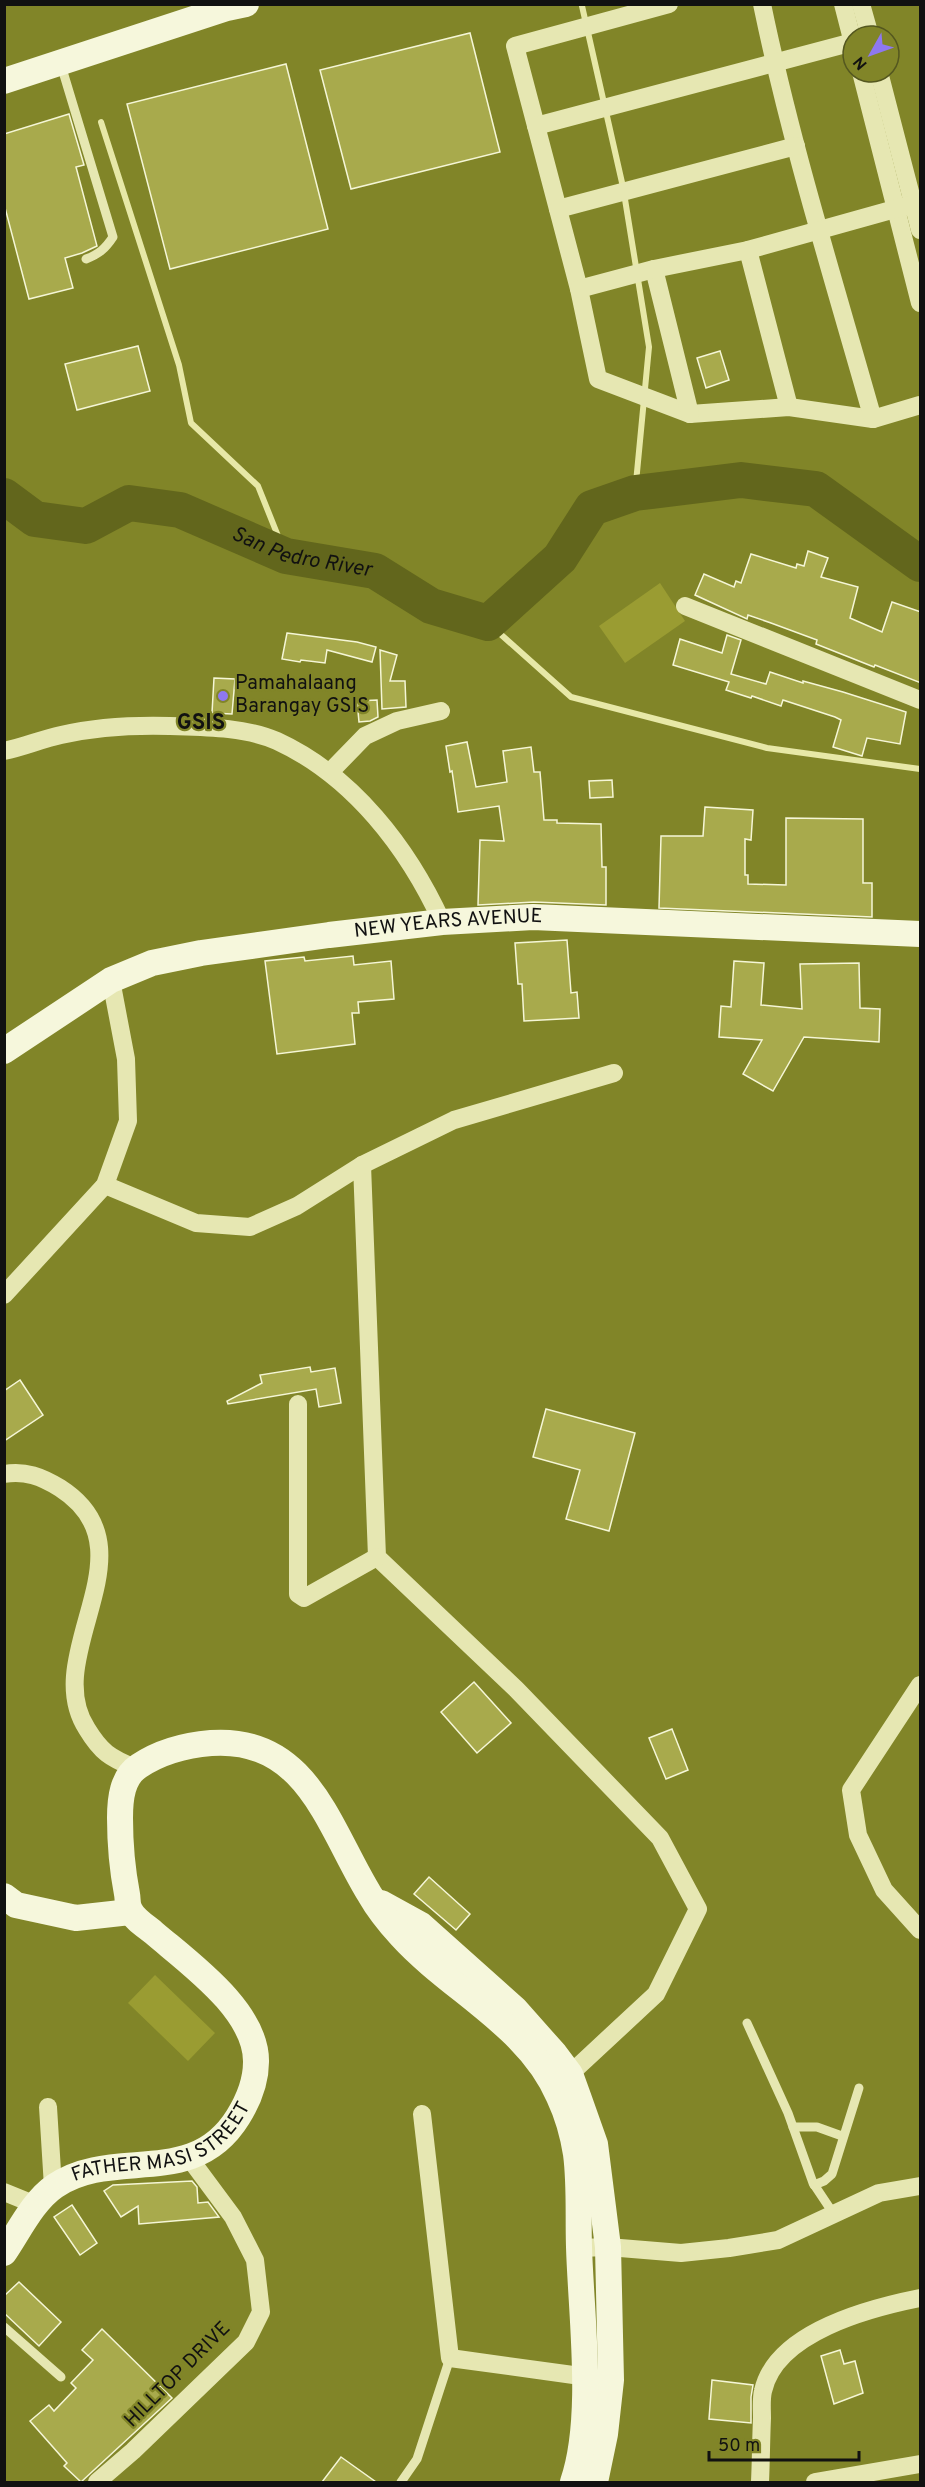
<svg xmlns="http://www.w3.org/2000/svg" width="925" height="2487" viewBox="0 0 925 2487" font-family="Overpass,sans-serif">
<rect width="100%" height="100%" fill="#818528"/>
<g fill="#9a9c32">
<path d="M660,583l25,38 -60,42 -26,-37z"/>
<path d="M155,1975l60,58 -27,28 -60,-58z"/>
</g>
<g fill="none" stroke-linecap="round" stroke-linejoin="round">
<g stroke="#e7e8a7" stroke-width="6">
<path d="M582,6l41,181 26,160 -14,146"/>
<path d="M101,122l78,243 12,58 67,63 28,70"/>
<path d="M488,623l83,74 196,51 153,21"/>
</g>
<path stroke="#62661c" stroke-width="36" id="s1" d="M4,496l31,23 51,7 43,-23 51,7 106,46 89,15 56,35 57,17 72,-65 32,-50 43,-15 106,-13 75,9 104,75"/>
</g>
<g fill="#a8aa4c" stroke="#f5f6d6" stroke-width="1.5">
<path d="M470,33l30,119 -149,37 -31,-119z"/>
<path d="M286,64l42,165 -158,40 -43,-165z"/>
<path d="M69,114l15,51 -8,2 21,79 -15,7 -17,5 8,30 -44,11 -25,-95v-70z"/>
<path d="M138,346l12,45 -73,19 -12,-46z"/>
<path d="M720,351l9,29 -23,8 -9,-30z"/>
<path d="M808,551l20,7 -7,19 37,10 -8,31 32,14 10,-30 29,10v71l-46,-18 -1,2 -58,-23 1,-4 -46,-17 -23,-8 -1,4 -52,-24 9,-21 30,13 2,-6 5,2 10,-29 45,14 1,-4 7,2z"/>
<path d="M287,633l70,9 19,5 -4,15 -45,-12 -2,13 -24,-3 -1,2 -18,-3z"/>
<path d="M727,635l14,5 -10,34 35,10 4,-12 33,11v-2l40,11 63,20 -6,32 -33,-6 -5,18 -29,-9 8,-27 -6,-3 -52,-17 -2,6 -29,-10 -1,2 -25,-8 3,-8 -56,-17 7,-26 42,14z"/>
<path d="M380,650l17,5 -7,26h15l1,26 -24,2z"/>
<path d="M214,678l21,1 -3,35 -20,-1z"/>
<path d="M377,700l1,17 -8,4 -11,1 -2,-21z"/>
<path d="M467,742l9,45 31,-5 -4,-31 28,-4 3,25h6l4,48h13v3l44,1 1,43h4v38l-72,-3 -56,3 2,-65 24,1 -5,-35 -41,6 -6,-41 -2,1 -4,-26z"/>
<path d="M612,780l1,17 -23,1 -1,-17z"/>
<path d="M705,807l48,3 -2,30 -6,-1v36h3v9l38,1v-67l77,1v64h9v34l-213,-9 2,-72h42z"/>
<path d="M567,940l4,53 6,-1 2,26 -55,3 -2,-37h-4l-3,-41z"/>
<path d="M353,956l1,9 37,-4 3,38 -36,3 1,11h-7l3,31 -78,10 -12,-93 39,-4 1,4z"/>
<path d="M734,961l30,2 -3,42 41,4 -2,-45 59,-1 1,45 20,1 -1,33 -75,-5 -31,54 -30,-17 19,-34 -43,-3 2,-31 10,1z"/>
<path d="M310,1367l1,5 24,-4 6,35 -22,4 -3,-18 -88,15 -1,-3 35,-18 -2,-8z"/>
<path d="M20,1380l23,35 -39,26v-50z"/>
<path d="M546,1409l89,24 -26,98 -43,-12 14,-49 -47,-13z"/>
<path d="M474,1682l37,41 -34,30 -36,-41z"/>
<path d="M672,1729l16,41 -22,9 -17,-41z"/>
<path d="M429,1877l41,37 -14,16 -42,-36z"/>
<path d="M192,2181l5,6 1,16 10,-1 11,15 -80,7 -1,-18 -17,11 -17,-26 9,-6z"/>
<path d="M72,2205l25,38 -17,12 -26,-38z"/>
<path d="M19,2282l42,40 -22,24 -35,-33v-17z"/>
<path d="M102,2329l70,69 -91,84 -17,-16 3,-3 -37,-42 19,-16 5,6 22,-23 -5,-5 22,-23 -11,-10z"/>
<path d="M840,2350l4,14 11,-3 8,32 -29,11 -13,-48z"/>
<path d="M712,2380l41,5 -2,12v26l-42,-4z"/>
<path d="M341,2457l35,25h-54z"/>
</g>
<g fill="none" stroke-linecap="round" stroke-linejoin="round">
<g stroke="#e6e7b2" stroke-width="9">
<path d="M61,65l52,172c-8,12 -14,17 -27,22"/>
<path d="M747,2023l41,90 25,70 20,30"/>
<path d="M793,2127h24l25,9"/>
<path d="M814,2185l10,-4 8,-7 27,-86"/>
<path d="M4,2327l57,50"/>
<path d="M401,2482l16,-23 33,-101"/>
</g>
<g stroke="#e6e7b2" stroke-width="18">
<path d="M669,4l-154,42 64,243 19,90 92,35 99,-7 84,12 47,-14"/>
<path d="M762,4c29,140 72,277 111,415"/>
<path d="M843,4l10,39"/>
<path d="M861,4l9,32"/>
<path d="M861,72l59,231"/>
<path d="M879,72l41,158"/>
<path d="M536,126l317,-84"/>
<path d="M558,209l238,-63"/>
<path d="M748,250l41,157"/>
<path d="M654,269l36,145"/>
<path d="M579,289l75,-20 94,-19 172,-48"/>
<path d="M685,606l235,94"/>
<path d="M4,751c20,-4 38,-12 57,-16 35,-8 73,-10 109,-9 33,1 76,1 107,15 76,35 131,107 165,181"/>
<path d="M330,772l35,-36 32,-15 44,-10"/>
<path d="M362,1165l15,392 139,132 144,149 38,71 -42,85 -86,80 -11,4"/>
<path d="M105,1185l91,38 54,4 47,-21 65,-41 92,-45 160,-47"/>
<path d="M4,1295l101,-110 23,-64 -2,-62 -15,-79"/>
<path d="M298,1404v190l6,4 73,-41"/>
<path d="M4,1474c21,-4 38,3 56,14 97,62 -22,166 27,241 14,23 23,29 48,39"/>
<path d="M920,1685l-69,105 7,45 26,55 36,40"/>
<path d="M48,2107l5,80"/>
<path d="M422,2114l28,244 145,20"/>
<path d="M4,2192l32,13"/>
<path d="M579,2248l29,-1 73,6 48,-5 49,-8 101,-47 41,-7"/>
<path d="M97,2482l36,-31 113,-109 15,-30 -6,-52 -22,-43 -43,-58"/>
<path d="M760,2482c1,-21 1,-42 2,-64 0,-8 -1,-19 1,-27 13,-59 107,-83 157,-93"/>
<path d="M815,2482l105,-18"/>
</g>
<g stroke="#f6f7dc" stroke-width="26">
<path d="M4,81l223,-73 19,-4"/>
<path id="s2" d="M4,1051l107,-71 41,-17 49,-10 128,-18 113,-13 91,-5 387,17"/>
<path d="M4,1896l12,9 60,13 54,-6"/>
<path d="M381,1903l40,22 94,84 40,45 15,20 9,25 16,45 13,103 3,133 -6,54 -10,48"/>
<path id="s3" d="M4,2253c15,-22 29,-52 51,-67 59,-40 138,4 183,-69 10,-16 18,-35 18,-55 1,-51 -67,-99 -102,-129 -7,-6 -20,-14 -24,-23 -3,-5 -2,-11 -3,-16 -5,-26 -7,-50 -7,-76 0,-19 2,-41 19,-52 21,-14 48,-21 72,-23 97,-7 118,86 159,152 8,14 20,29 31,41 50,55 128,90 158,161 8,17 14,38 17,57 4,30 2,62 3,93 2,69 16,171 -6,235"/>
</g>
</g>
<circle fill="#8e78ef" stroke="#818528" stroke-width="2" cx="223" cy="696" r="6"/>
<g text-anchor="middle" dominant-baseline="central" stroke-width="4.5" stroke-linejoin="round" paint-order="stroke">
<g font-size="20" fill="#111" stroke="#818528" text-anchor="start">
<text x="235" y="684">Pamahalaang<tspan x="235" dy="23">Barangay GSIS</tspan></text>
</g>
<g font-size="20" fill="#111" stroke="#818528">
<text stroke="none"><textPath href="#s2" startOffset="472">NEW YEARS AVENUE</textPath></text>
<text stroke="none"><textPath href="#s3" startOffset="204">FATHER MASI STREET</textPath></text>
<text transform="translate(178 2375) rotate(-45)">HILLTOP DRIVE</text>
</g>
<g font-size="21" font-style="italic" fill="#111" stroke="#818528">
<text stroke="none"><textPath href="#s1" startOffset="320">San Pedro River</textPath></text>
</g>
<g font-size="22" font-weight="bold" fill="#111" stroke="#818528">
<text x="201" y="723">GSIS</text>
</g>
</g>
<rect width="925" height="2487" fill="none" stroke="#111111" stroke-width="12"/>
<g transform="translate(871 54) rotate(230)"><circle r="28" fill="#818528" stroke="#54571f" stroke-width="1.5"/>
<path d="M0-4.5L10 22L0 15L-10 22Z" fill="#8e78ef"/>
<text y="-9" font-size="16" font-weight="bold" text-anchor="middle" fill="#111111">N</text>
</g>
<path d="M709 2451v9h150v-9" fill="none" stroke="#111111" stroke-width="3"/>
<text x="718" y="2451" font-size="18" fill="#111111" stroke="#818528" stroke-width="4.5" paint-order="stroke">50 m</text>
</svg>
